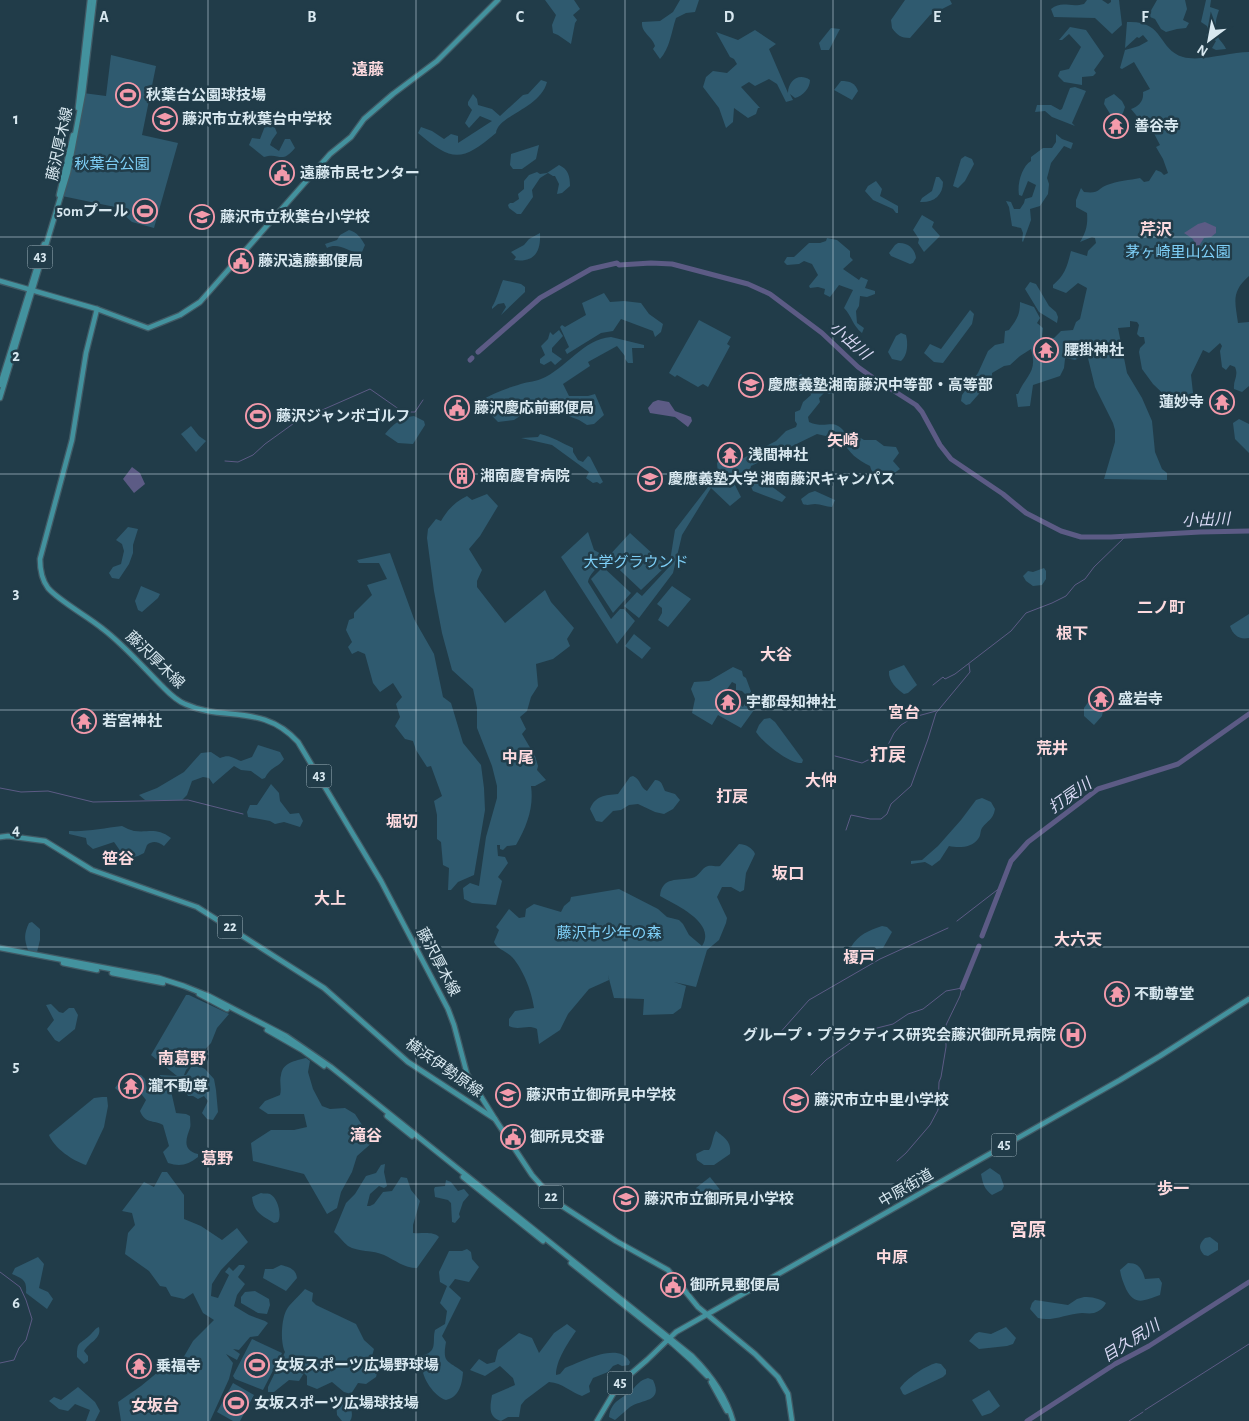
<svg xmlns="http://www.w3.org/2000/svg" width="1249" height="1421" viewBox="0 0 1249 1421" font-family="'Alegreya Sans','Noto Sans JP',sans-serif">
<rect width="100%" height="100%" fill="#213c49"/>
<g fill="#2f5a6f">
<path d="M545,0h29l6,9 -7,6 4,5 -2,3 -4,21 -13,-9 -5,-2 -1,-8 4,-10z"/>
<path d="M680,0h19l-4,12 -9,1 -10,5c-5,15 -6,30 -16,41l-7,-10 2,-3c-3,-10 -14,-13 -13,-24l18,-1 13,-9z"/>
<path d="M905,0h45l2,4 -22,11 -20,23c-9,0 -13,-3 -18,-10l-1,-8z"/>
<path d="M1087,0h15l6,4 3,-2v-2h8l3,25 -10,9 -17,-16 -41,-1 -3,-8c11,-9 19,-1 33,-5z"/>
<path d="M1157,0h28l2,9 -4,11 6,3 -3,5 -9,1 -11,3 -5,-3 -6,-10 -5,-2 -1,-3z"/>
<path d="M1206,0h5l-1,7 9,3c-4,11 -5,18 0,29 3,4 5,5 7,10l-10,1 -4,-2 4,-7 -7,-4 -1,2 -2,-4 3,-4 -2,-5 -6,-4z"/>
<path d="M1127,22c38,-2 30,27 56,35 18,5 47,-5 66,-5v224c-18,16 -14,25 -11,47l11,-1v64l-7,6 -8,-3c-1,-9 5,-13 1,-22l-5,-2 -4,5 -4,-3 -2,-16 2,-5 -2,-3 -11,10 -6,-3 -12,25 2,18 -9,4 -9,8 -22,-21 -11,-15 -3,-17 1,-4 5,-5 -1,-6h-4l-3,-3 2,-9 -2,-3 -7,-1v6l-12,1 9,45 15,25 10,23 3,31 7,17 5,4v7l-63,-1 11,-37v-12l-2,-7 -18,-36 -8,-33 -12,6 -9,-2 -1,1 -1,9 -4,8 -27,9 -3,21 -12,1 -2,-13h2c8,-19 20,-22 13,-45l-11,7 -10,9 -6,1 -12,7v6l-22,25 -4,1 -5,-4 1,-6 16,-22 10,-22 7,-6 9,-2 1,-12 4,-1c8,-11 11,-15 11,-28l14,5 6,11 -3,5 6,5 -1,9 12,1 7,-7 12,-1 3,-8 4,-3 7,-31 -9,-5 -12,10 -13,-5v-3c12,-10 14,-18 18,-34l16,5 1,-5 8,-8 -1,-5 -3,-1 -12,5c6,-10 8,-17 7,-29l-11,-6v-7l5,-12 3,4c16,2 13,-3 23,-7 10,-4 23,-5 33,-7l4,4 5,-1 7,-11 5,2 3,3 4,-2 -5,-14 -7,-12 4,-2 -14,-27 -5,3 -10,-12c8,-3 13,-8 12,-17l7,-3 -16,-27 -12,7 -2,-1 5,-18 14,-4 9,-5 -5,-6 -4,3 -2,-1 -12,11z"/>
<path d="M1070,27l16,3 18,26 -10,14 2,3 -3,3 -11,1v8l-18,-3 -6,-6 2,-5 9,-2 12,-22 -12,-13 -7,6h-3z"/>
<path d="M831,28l9,1 -11,21h-8l-2,-7z"/>
<path d="M755,30l21,14 -7,5 19,44c0,-11 10,-21 22,-13 0,8 -7,16 -15,18l-5,-4 3,6 -7,2 -9,-18 -8,-5 -14,7 -6,-4 -8,5 19,21h-2l-2,6 -8,4 -14,-10 -1,14 -7,6 -7,-20 -16,-21 3,-10 7,-6 14,2 10,-9 -3,-5 -4,-2 -14,-25 22,8z"/>
<path d="M111,55l45,11 -14,69 36,8 -24,85 -22,-6 -17,-15 -53,-11 21,-103 23,3z"/>
<path d="M541,80l6,2c-7,27 -49,33 -51,51 -34,29 -44,29 -78,0l3,-6 11,4 12,8 7,-5 7,2v7l34,-22 -12,-5 -11,12 -4,-5 7,-13 -4,-5v-3l5,-8 4,5 1,6 14,4 8,7 23,-21 5,-1z"/>
<path d="M841,81c9,0 14,2 17,10l-6,9 -18,-10z"/>
<path d="M1075,87l11,4 -14,32 3,3 -23,-9 -7,-6 -10,1 2,-7h14l9,5 2,-1 8,-21z"/>
<path d="M1114,94l8,7 3,6 -2,6 -8,9 -11,-18 1,-5z"/>
<path d="M267,121l8,7 2,5 -5,7 -2,5 9,6 6,-12h5l5,9c-14,17 -15,4 -31,9l-15,-12 3,-7 8,1z"/>
<path d="M1056,134l6,5 11,4 -2,6 -7,-3 -13,17 -4,15 2,6 -1,10 -8,12 -10,3 1,11 -8,22 -1,-1 1,-8 -2,-5 -9,-2 -3,-19 -3,-6 5,1 3,7h6l4,-6 1,-4 7,-2 4,-12 -8,-4 -6,15 -3,-1c-2,-11 3,-29 12,-34v-4l12,-9h9l4,-6z"/>
<path d="M539,145l-3,14 -14,10h-9l-3,-4 1,-11z"/>
<path d="M965,156l7,3 2,5 -9,17 -7,7 -5,-2 8,-27z"/>
<path d="M559,165c9,4 11,11 11,21l-8,7 -5,1 2,-10 -4,-8h-2l-5,-3 -8,5 -8,12 1,7 -12,17h-4l-8,-6 -1,-3 2,-2h3l6,-4 -1,-5 6,-5v-8l5,-6 8,-3 3,2 7,-1z"/>
<path d="M936,177h3l4,5c0,14 -10,21 -23,20l2,-4 10,-7z"/>
<path d="M876,181l6,8 -2,7 18,10v7h-2l-3,-4 -20,-9 -8,-9 3,-5z"/>
<path d="M922,215l12,7 -2,5 8,9 -16,16 -6,-9 1,-4 -6,-9z"/>
<path d="M349,230c8,2 12,8 16,15l-3,7c-11,3 -22,-11 -35,-4l-2,-4 12,-4 3,-5z"/>
<path d="M540,233c1,19 -6,30 -26,27l2,-3 -5,-5 13,-7 5,-6z"/>
<path d="M827,238l10,2 13,11v6l3,3 -10,9 16,11 2,-3 7,3 -3,8 10,3v3l-8,3 -7,-1 -1,10 -3,5 1,12 7,5 -2,5c-10,-8 -10,-17 -18,-25l9,-18 -14,-5 -9,12 -6,-3 1,-5 -7,-2 -8,1 -1,-2 9,-11 -6,-11 -8,-3 -5,3 -12,1 -3,-3 3,-5h7l15,-14h11l6,-2z"/>
<path d="M898,243c9,-1 17,5 18,15l-3,5 -3,1 -19,-8 -2,-3 6,-8z"/>
<path d="M503,280l18,4 4,3v5l-24,23 5,-8 -2,-4 -6,1 -6,5v-2c5,-8 7,-18 11,-27z"/>
<path d="M1030,282l6,2 13,22 7,6 2,5 -1,6 -18,-11 -14,-23z"/>
<path d="M604,293l6,9 14,-1 17,2 8,11 14,10 -2,8 -6,5 -2,-6 -32,-12 -8,12 -12,2 -34,21 -2,-4 4,-3 -9,-20 2,-2 3,2 21,-12 -4,-12z"/>
<path d="M970,310l4,4 -2,10 -29,39 -9,-1 -10,-9 6,-9 11,5z"/>
<path d="M699,320l32,17 -4,7 3,2 -22,41 -5,-3 -5,3 -21,-12 -2,2 -6,-4z"/>
<path d="M559,330l4,6 -11,12v4l10,7 -7,6 -4,-4 -7,4 -4,-2v-4l5,-4 -4,-9 7,-7 2,-7 3,3z"/>
<path d="M901,333l5,2c2,8 2,20 -5,26l-9,-2 -4,-7 8,-16z"/>
<path d="M611,337l33,8v3h-12l1,15h-5l-3,-4v-3l-8,-10 -29,16 2,4 -27,18 6,12h19l7,-2 9,21 -10,9 -7,1 -8,-5 -34,-13 -2,-6h-9l-6,11 -5,2 -9,6 -16,2 -19,-20c12,-8 25,-13 39,-17 7,-3 16,-3 23,-6 25,-10 42,-40 70,-42z"/>
<path d="M801,374l7,7 6,1 6,7 5,-3 8,7 -4,1 -4,-2 -6,6 1,4 -12,15 1,5c21,9 25,-9 41,18l9,-3 5,3h12l8,6 12,1 3,6 -6,8 7,8c-10,8 -25,15 -30,-3 -12,-6 -22,-13 -27,-26l-26,-6 -66,32 -1,4c4,9 10,9 19,8l2,8 15,11 -4,5 -29,-11 -6,-13 -13,5 7,14 -11,9 -19,-18 -29,47 -9,38 -34,45 -15,-12 13,-14 5,4 27,-29 6,-37 43,-56 -1,-11 5,-6 14,5 40,-21 10,-10 10,-4 1,-3 -2,-3v-9l5,-2 3,-8 8,-7 -2,-7 -14,-3 -2,-5z"/>
<path d="M414,416l10,5 1,4 -12,19 -15,-1 -13,-9c7,-9 17,-17 29,-18z"/>
<path d="M1239,419l10,5v29l-14,-14 -2,-16z"/>
<path d="M191,426l8,10 7,5 -10,11 -15,-18z"/>
<path d="M540,434c13,3 22,9 33,14v4l5,8 5,2 5,-6 2,1 13,25 -3,2 -3,-2 -4,1 -7,-5 3,-6 -37,-27 -31,-7 17,-1z"/>
<path d="M815,491l20,9 -3,7c-6,0 -11,-3 -17,-3 -5,0 -7,2 -12,0l-2,-5 8,-6z"/>
<path d="M487,494l11,12 -18,30 -11,13 13,21 -5,11v6l28,36 40,-33 6,12 23,26 -7,11 3,7 -17,13 -17,5 2,22 -7,11 -4,14 -7,6 6,12 -4,5 13,22 3,10 -1,4 9,10 -11,6h-4c3,21 -4,40 -15,59l-9,1 -4,4 -3,-1v-4h-3l1,11 7,1 3,6 -10,14 4,4 -6,24 -24,-2 -8,-4 -1,-11 7,-5 9,3 7,-49 11,-39v-12l-5,-20 -15,-38v-20l-4,-19 -21,-19 -10,-37 -8,-42 -7,-53 1,-9 8,-10 5,2c7,-12 14,-19 26,-25l5,4z"/>
<path d="M128,527l10,2 -5,16v8l-4,11 -10,15 -7,-1 -3,-5 4,-6 8,-3 3,-13 -2,-7 -6,-4z"/>
<path d="M588,532l6,18 9,5c-1,12 -13,16 -15,27l23,37 9,-10h4l11,12 -18,23 -56,-87z"/>
<path d="M630,533l36,33 -25,24 -34,-32z"/>
<path d="M390,553l24,66 20,35 9,43 8,6 12,40 18,22 3,23 1,22 -11,65 -16,7 -7,8h-3l1,-22 -6,-3 -2,-23 -4,-3v-24l-3,-14 8,-5 -11,-30 -4,1 -11,-17 -3,-9 -8,-2 -10,-13 5,-9 -4,-13 6,-7 -9,-14 -13,9 -7,-9 -8,-29 -7,-3 -6,3 -4,-7 4,-5 -6,-12 3,-10 5,-2v-5l18,-18 -5,-10 20,-6 -8,-16h-20l-2,-3c11,-2 22,-5 33,-7z"/>
<path d="M603,567l28,26 -18,20 -22,-34z"/>
<path d="M1044,568l2,3v8l-4,6 -9,1 -7,-5 -3,-5 5,-5 5,1z"/>
<path d="M141,586l19,8 -2,4 -16,14 -4,-2 -3,-9z"/>
<path d="M672,586l19,13 -23,28 -10,-7 4,-7v-5l-5,-4z"/>
<path d="M1249,614v24c-10,2 -16,-3 -19,-12z"/>
<path d="M634,634l17,14 -9,11 -17,-13z"/>
<path d="M904,665l13,20 -9,8 -4,1c-7,-5 -16,-13 -15,-23z"/>
<path d="M733,667l9,4 1,5 3,2 7,19 -3,2 -8,-8 -6,-1v-6l-4,-2 -7,10 4,3 -6,4v6l6,3 4,-2 1,-4h3l6,5 3,-6 10,3 -2,6 -13,18 -23,-13 -6,10 -20,-12 3,-14 -4,-10 3,-7 15,-1z"/>
<path d="M1089,701l7,3 7,7 -1,5 -8,9 -10,-9v-8z"/>
<path d="M770,718l5,4 28,38 -1,3c-12,1 -35,-18 -43,-27l-3,-4 3,-7 5,-6z"/>
<path d="M258,745l22,7 4,7c-6,9 -13,7 -19,19l-3,1 -11,-8 -10,-1 -7,-4 -21,18 -4,-6 -6,-1 -11,4 -5,14 -5,5h-37l-6,-5 18,-7 27,-16 17,-19 10,-1 9,6c10,-4 12,0 21,3l11,-4z"/>
<path d="M633,776c8,3 7,12 14,15l8,-11c7,0 7,5 10,11l10,3 5,6 -7,9 -9,5 -9,-2 -17,-8 -9,1 -8,5 -8,1 -11,11 -6,-1 -6,-12c5,-13 15,-14 28,-15l12,-17z"/>
<path d="M271,784l8,9 1,8 10,13 9,-1 4,8 -3,6 -16,-5 -9,2 -5,-3 -22,-4 -1,-5 3,-7h7z"/>
<path d="M982,798l9,4 4,7c-2,11 -7,11 -13,19 -2,3 -1,8 -4,11 -6,9 -20,9 -29,7l-9,14 -8,6 -7,-4 -14,2v-3l11,-1 16,-14 23,-26 15,-20z"/>
<path d="M122,826c4,2 8,4 12,5 15,2 22,-4 37,7l-7,8c-6,-4 -11,-6 -17,-1l-3,8 -6,3 -12,3 -12,-17 -21,7 -6,-5 -1,-6 -17,-4v-3c18,1 35,-3 53,-5z"/>
<path d="M739,844c6,0 14,4 16,10l-9,19 -2,17 -4,2 -9,-5h-9l-5,10 10,21 -1,5 -7,17 -12,10 -11,37 -22,-5 12,4 -5,22 -8,6 -30,1 1,-16 -30,-1 -6,-23 1,5 -20,9 -21,25 -8,16 -21,14 -2,-15c-9,-5 -18,2 -28,-3v-7l6,-8 19,-3c-2,-16 -11,-39 -22,-51 -6,-6 -15,-8 -18,-15l5,-12 -3,-3 13,-18 10,9 6,-1 1,-8 8,-5 27,8 3,-6 6,-5 1,-4 48,-8 39,20 9,8 12,3 4,4 6,11 13,11c15,-23 -26,-41 -42,-50 2,-20 18,-15 32,-18 7,-1 9,-10 16,-12 3,-1 8,1 12,0z"/>
<path d="M32,922l8,7v11l-3,12 -9,-2c-4,-11 -4,-16 1,-27z"/>
<path d="M882,926l5,1 5,5 -9,16 -26,3 -6,-4c8,-13 17,-16 31,-21z"/>
<path d="M186,995h3l40,19 -12,14 -6,15 -25,27 -2,5h2l5,-8 8,-1 6,3 9,10 2,11 2,22 -5,8 -6,-1 -5,-6 6,-12 -4,-5 -6,3 -5,-3h-5l-5,-10 -12,5 5,22 10,1 4,2c0,4 1,9 0,12 -4,11 -8,22 8,26v3c-10,8 -18,10 -30,6l-5,-11 6,-6 -6,-21c-10,-6 -17,0 -23,-14l6,-11 -7,-9 -10,9 -1,-1 -1,-5 -3,2 -9,-8 8,-11 5,4 4,-5 9,-1 4,4 2,11 7,-4 6,-11 17,1 -26,-21z"/>
<path d="M51,1004l8,8 4,1 6,-5h5l4,7 -3,14 -16,13 -4,-2 -8,-11 7,-9 -8,-15z"/>
<path d="M306,1058l4,3 -2,11 5,17 9,17 8,3 15,-1 10,6 9,14 11,3 -1,10 -17,15 -5,16 -11,20 -4,16 -10,6 -23,-40 -51,-13 -2,-18 20,-13h23l13,-3 -3,-13h-36l-9,-6 6,-7 15,-6c2,-7 -1,-13 1,-20 2,-13 14,-14 25,-17z"/>
<path d="M102,1097h5l1,9 -4,21 -18,38c-13,-4 -32,-17 -37,-30l45,-37z"/>
<path d="M716,1131c8,6 16,11 14,23l-16,11h-10l-7,-5 -1,-6 8,-4h5c4,-6 3,-12 7,-19z"/>
<path d="M385,1164l-1,8 3,14 -3,2 -5,-2 -9,8 -3,12h3l4,-2 9,-12 9,-1 9,-14 6,1 4,12 9,11 -7,24v8c9,1 20,-2 26,4l-22,31c-13,0 -22,-8 -33,-13 -11,-5 -26,-3 -36,-9 -5,-4 -9,-10 -14,-14l12,-29 9,-9 11,-18 10,-3 5,-8z"/>
<path d="M990,1168l10,7 4,11 -2,4 -10,5c-8,-6 -9,-11 -11,-21z"/>
<path d="M162,1172h5l17,23v24l17,7 21,14 15,-12 11,14 -27,28 -9,14 -1,12 7,2 11,-23 -4,-3 4,-5 4,4 6,-6h5l1,2 -7,10 7,7 -8,11 -3,11 15,9 16,6 3,2 -10,13 -8,1 -11,13 -6,-1 7,5 -3,6 -11,-6 7,9 -4,16 -19,42h-89l-3,-19 23,-16 23,-19 15,-2 14,-24 21,-21 -11,-7 -10,-20 -9,6 -13,-3 -5,-9 -6,-1 -11,-15 -24,-17 3,-21 7,-8 -3,-12 -10,-2 22,-29 10,5z"/>
<path d="M710,1177l15,19v1l-21,1 -8,-10z"/>
<path d="M446,1180l5,2 7,9 6,-2 5,6 -6,7 -4,12 1,3 -5,6 -3,-1 -1,-19 -3,-3 -13,-3 -1,-8 1,-2 10,-1z"/>
<path d="M261,1193c3,1 6,0 9,1 8,4 12,21 8,28l-4,1c-13,-8 -20,-10 -22,-26z"/>
<path d="M1210,1237l8,6v7l-10,6 -4,-1c-6,-7 -5,-11 1,-17z"/>
<path d="M467,1249l4,3 1,7 7,8 -10,15 -14,-3 -6,8 12,11 -19,38 4,6c-4,22 2,18 17,30 -1,13 -4,25 -17,28 -15,-5 -30,-31 -22,-45 14,-4 8,-15 11,-25l10,-6 2,-13 -7,-8 7,-17 -7,-4 -1,-10 10,-21h13z"/>
<path d="M38,1257l6,7 -5,24 9,4 5,7 -6,10 -21,-16c1,-13 -3,-14 -14,-19l3,-6z"/>
<path d="M1128,1263c11,0 14,6 17,16l14,-1 3,5 -2,12c-15,5 -25,12 -34,-6 -3,-7 -5,-12 -6,-19z"/>
<path d="M281,1265c8,2 15,4 16,13l-11,13 -23,-13 2,-9h8z"/>
<path d="M305,1289l8,4 -1,8 4,4 40,19 8,16 10,9 -4,14 8,7 -2,7 -10,7 -8,-1 -7,11 -7,-2 -12,-10 -15,7 -10,-4v-9l-3,-3 -5,8 -10,-1 -15,12h-6v-5l17,-35c-5,-10 -4,-37 4,-46 5,-6 11,-11 16,-17z"/>
<path d="M255,1291l14,8 1,6 -3,9 -9,-1 -17,-10v-6l4,-5z"/>
<path d="M1084,1297c8,0 15,1 22,6 -3,6 -7,8 -12,10 -5,1 -8,0 -12,0 -15,1 -31,9 -44,5l-8,-9 2,-6 3,-3 33,5 9,-6z"/>
<path d="M567,1324l9,7c-8,12 -20,29 -20,44l4,-1 5,-6c17,-6 53,-27 65,-6l-1,3 -7,1 -4,-2 -5,2 -5,6 -15,6 -4,8 1,6 -8,4c-12,-4 -19,-13 -33,-14l-24,18 -4,5 -2,12h-11l-7,4c-13,-4 -11,-14 -9,-26l23,-10 -2,-7 -13,-12 -15,10 -15,-6 9,-11 8,5 8,-2 3,-12 21,-17 13,5 7,15 15,-20z"/>
<path d="M99,1327c3,12 -10,15 -15,24l4,5v5l-4,3 -7,-7c0,-16 2,-12 12,-21 4,-3 5,-7 10,-9z"/>
<path d="M1006,1327l10,11 -3,6 -6,2 -28,3 -10,-8 6,-7 4,-2 12,2z"/>
<path d="M252,1339l30,14 -19,37 -28,-11 -2,-3z"/>
<path d="M936,1363l5,1 5,6v4l-3,3 -38,18 -2,-1 -3,-6c6,-9 25,-22 36,-25z"/>
<path d="M648,1378l5,2c11,23 -12,19 -23,27 -5,4 -10,9 -15,13l-6,-3c2,-17 14,-18 23,-27 5,-5 8,-10 16,-12z"/>
<path d="M233,1383l21,12 -14,26h-7l-16,-9z"/>
<path d="M78,1387l17,15 5,9 -5,10h-9l4,-11 -15,-6 -7,7 -9,-2 -10,-8 5,-4 7,3z"/>
<path d="M989,1390l11,16 -9,7 -9,3 -10,-16z"/>
<path d="M342,1398l6,3c3,7 6,14 2,20h-8l-5,-6 -1,-13z"/>
</g>
<g fill="#5c5b85">
<path d="M1205,222l11,5v6l-5,4 -7,1 -5,8h-3l-3,-7 -9,-6 14,-9z"/>
<path d="M658,400l11,2 6,9 16,6 1,4 -4,6 -13,-10 -25,-4 -2,-5 5,-6z"/>
<path d="M132,467l8,6 5,11 -11,9 -11,-14z"/>
</g>
<g fill="none" stroke-linecap="round" stroke-linejoin="round">
<g stroke="#5c5b85" stroke-width="1">
<path d="M225,461l13,1 15,-7 12,-11 32,-23 73,-32 33,23h12l8,-12"/>
<path d="M933,685l10,-8 2,2 10,-5 56,-43 15,-18 26,-10 14,-7 9,-11 10,-6 9,-12 32,-31"/>
<path d="M835,756l27,7 6,-3 10,-1 10,-14 6,-12 7,-8 13,-8 22,-6"/>
<path d="M0,788l21,4 27,-1 45,11 95,-2 55,14"/>
<path d="M846,830l5,-15 19,4h11l6,-5 4,-10 20,-18 17,-47 8,-26 34,-41 -1,-8"/>
<path d="M957,921l44,-34"/>
<path d="M778,1035l31,-35 71,-41 68,-31"/>
<path d="M811,1075l15,-15 37,-26 10,-5 20,-5 15,-10 15,-5 23,-18 16,-3 -2,8 -14,29v22l-5,30 -2,5 -1,28 -8,15 -24,28 -9,8"/>
<path d="M0,1272l20,15 6,13 6,19 -6,21 -7,8 -5,12 -14,3"/>
<path d="M1145,1410l104,-66"/>
<path d="M1129,1421l14,-9"/>
</g>
<g stroke="#5c5b85" stroke-width="5">
<path d="M478,352l62,-54 51,-29 26,-6 2,2 32,-2 21,1 76,20 22,10 52,39 36,34 14,10 44,28 6,7 18,33 11,14 52,35 23,19 35,18 20,6h30l89,-5 49,-1"/>
<path d="M470,360l2,-2"/>
<path d="M982,936l29,-75 17,-19 70,-53 80,-25 71,-50"/>
<path d="M962,988l17,-42"/>
<path d="M1027,1421l88,-57 34,-18 100,-64"/>
</g>
<defs>
<g id="major">
<path d="M78,108l12,-108"/>
<path d="M59,195l14,-60"/>
<path d="M0,281l97,28 51,19 32,-13 20,-13 130,-148 21,-17 13,-18 29,-25 44,-33 61,-61"/>
<path d="M97,309l-11,44 -14,87 -32,119c0,10 2,21 8,29 11,13 41,29 55,41 21,16 39,37 58,56 7,7 14,15 24,19 39,18 78,-1 113,38l83,139 67,128 6,16 13,49 28,45"/>
<path d="M0,385l44,-141"/>
<path d="M0,398l68,-226 15,-79 11,-93"/>
<path d="M0,837l8,-1 37,5 47,29 105,37 127,81 84,74 87,57 37,56 24,27 60,39 52,29 30,37 57,47 23,23 10,17 4,27"/>
<path d="M0,948l159,30 25,8 25,10 77,40 45,31 361,289c19,19 34,40 41,65"/>
<path d="M63,963l34,7"/>
<path d="M112,973l51,10"/>
<path d="M199,994l28,15"/>
<path d="M267,1030l35,20 22,16"/>
<path d="M387,1116l25,20"/>
<path d="M463,1177l80,64"/>
<path d="M571,1263l102,81 19,17 15,15"/>
<path d="M711,1382l16,29"/>
<path d="M597,1421l22,-37 28,-24 29,-28 444,-252 40,-24 89,-57"/>
</g>
</defs>
<use href="#major" stroke="#415a65" stroke-width="7"/>
<use href="#major" stroke="#43929e" stroke-width="4.5"/>
</g>
<path fill="none" stroke="#d8e8f0" stroke-width="1" stroke-opacity="0.55" d="M208,0v1421M416,0v1421M625,0v1421M833,0v1421M1041,0v1421M0,237h1249M0,474h1249M0,710h1249M0,947h1249M0,1184h1249"/>
<defs>
<symbol id="stadium-ring" viewBox="-11 -11 22 22"><circle r="9.5" fill="#213c49" stroke="#f39aab" stroke-width="1.5"/><path d="M0-5a6.5 5 0 1 0 0 10a6.5 5 0 1 0 0-10ZM-3.5-1.8h7v3.6h-7Z" fill="#f39aab"/></symbol>
<symbol id="school-ring" viewBox="-11 -11 22 22"><circle r="9.5" fill="#213c49" stroke="#f39aab" stroke-width="1.5"/><path d="M0-5L7-2L0 1L-7-2ZM-4 1L0 2.5L4 1V4Q0 6-4 4Z" fill="#f39aab"/></symbol>
<symbol id="temple-ring" viewBox="-11 -11 22 22"><circle r="9.5" fill="#213c49" stroke="#f39aab" stroke-width="1.5"/><path d="M0-6L5-2H3V0L6.5 2.5H4V6H1.5V3h-3V6H-4V2.5H-6.5L-3 0V-2H-5Z" fill="#f39aab"/></symbol>
<symbol id="civic-ring" viewBox="-11 -11 22 22"><circle r="9.5" fill="#213c49" stroke="#f39aab" stroke-width="1.5"/><path d="M-.6-6.5H3V-4.5H.6V-3L4-1V1h2V6H-6V1h2V-1L-.6-3ZM-1.2 2.5V6h2.4V2.5Z" fill="#f39aab"/></symbol>
<symbol id="building-ring" viewBox="-11 -11 22 22"><circle r="9.5" fill="#213c49" stroke="#f39aab" stroke-width="1.5"/><path d="M-4-6H4V6H1V3H-1V6H-4ZM-2.5-4.3h1.7v1.8h-1.7ZM.8-4.3h1.7v1.8H.8ZM-2.5-1h1.7V.8h-1.7ZM.8-1h1.7V.8H.8Z" fill="#f39aab"/></symbol>
<symbol id="university-ring" viewBox="-11 -11 22 22"><circle r="9.5" fill="#213c49" stroke="#f39aab" stroke-width="1.5"/><path d="M0-5L7-2L0 1L-7-2ZM-4 1L0 2.5L4 1V4Q0 6-4 4Z" fill="#f39aab"/></symbol>
<symbol id="hospital-ring" viewBox="-11 -11 22 22"><circle r="9.5" fill="#213c49" stroke="#f39aab" stroke-width="1.5"/><path d="M-5-5h3v3.5h4V-5h3V5h-3V1.5h-4V5h-3Z" fill="#f39aab"/></symbol>
</defs>
<g fill-rule="evenodd">
<use href="#stadium-ring" x="114" y="81" width="28" height="28"/>
<use href="#school-ring" x="151" y="105" width="28" height="28"/>
<use href="#temple-ring" x="1102" y="112" width="28" height="28"/>
<use href="#civic-ring" x="268" y="159" width="28" height="28"/>
<use href="#stadium-ring" x="131" y="197" width="28" height="28"/>
<use href="#school-ring" x="188" y="203" width="28" height="28"/>
<use href="#civic-ring" x="227" y="247" width="28" height="28"/>
<use href="#temple-ring" x="1032" y="336" width="28" height="28"/>
<use href="#school-ring" x="737" y="371" width="28" height="28"/>
<use href="#temple-ring" x="1208" y="388" width="28" height="28"/>
<use href="#civic-ring" x="443" y="394" width="28" height="28"/>
<use href="#stadium-ring" x="244" y="402" width="28" height="28"/>
<use href="#temple-ring" x="716" y="441" width="28" height="28"/>
<use href="#building-ring" x="448" y="462" width="28" height="28"/>
<use href="#university-ring" x="636" y="465" width="28" height="28"/>
<use href="#temple-ring" x="1087" y="685" width="28" height="28"/>
<use href="#temple-ring" x="714" y="688" width="28" height="28"/>
<use href="#temple-ring" x="70" y="707" width="28" height="28"/>
<use href="#temple-ring" x="1103" y="980" width="28" height="28"/>
<use href="#hospital-ring" x="1059" y="1021" width="28" height="28"/>
<use href="#temple-ring" x="117" y="1072" width="28" height="28"/>
<use href="#school-ring" x="494" y="1081" width="28" height="28"/>
<use href="#school-ring" x="782" y="1086" width="28" height="28"/>
<use href="#civic-ring" x="499" y="1123" width="28" height="28"/>
<use href="#school-ring" x="612" y="1185" width="28" height="28"/>
<use href="#civic-ring" x="659" y="1271" width="28" height="28"/>
<use href="#stadium-ring" x="243" y="1351" width="28" height="28"/>
<use href="#temple-ring" x="125" y="1352" width="28" height="28"/>
<use href="#stadium-ring" x="222" y="1389" width="28" height="28"/>
</g>
<g text-anchor="middle" dominant-baseline="central" stroke-width="5" stroke-linejoin="round" paint-order="stroke">
<g fill="#213c49" stroke="#a1b4be" stroke-width="1">
<rect x="27.5" y="245.5" width="25" height="23" rx="4"/>
<rect x="306.5" y="764.5" width="25" height="23" rx="4"/>
<rect x="217.5" y="915.5" width="25" height="23" rx="4"/>
<rect x="991.5" y="1133.5" width="25" height="23" rx="4"/>
<rect x="538.5" y="1185.5" width="25" height="23" rx="4"/>
<rect x="607.5" y="1371.5" width="25" height="23" rx="4"/>
</g>
<g font-size="14" font-weight="bold" fill="#d8e8f0">
<text x="40" y="257">43</text>
<text x="319" y="776">43</text>
<text x="230" y="927">22</text>
<text x="1004" y="1145">45</text>
<text x="551" y="1197">22</text>
<text x="620" y="1383">45</text>
</g>
<g font-size="15" font-weight="bold" fill="#d8e8f0" stroke="#213c49" text-anchor="start">
<text x="146" y="95">秋葉台公園球技場</text>
<text x="182" y="119">藤沢市立秋葉台中学校</text>
<text x="1134" y="126">善谷寺</text>
<text x="300" y="173">遠藤市民センター</text>
<text x="128" y="211" text-anchor="end">50mプール</text>
<text x="220" y="217">藤沢市立秋葉台小学校</text>
<text x="258" y="261">藤沢遠藤郵便局</text>
<text x="1064" y="350">腰掛神社</text>
<text x="768" y="385">慶應義塾湘南藤沢中等部・高等部</text>
<text x="1204" y="402" text-anchor="end">蓮妙寺</text>
<text x="474" y="408">藤沢慶応前郵便局</text>
<text x="276" y="416">藤沢ジャンボゴルフ</text>
<text x="748" y="455">浅間神社</text>
<text x="480" y="476">湘南慶育病院</text>
<text x="668" y="479">慶應義塾大学 湘南藤沢キャンパス</text>
<text x="1118" y="699">盛岩寺</text>
<text x="746" y="702">宇都母知神社</text>
<text x="102" y="721">若宮神社</text>
<text x="1134" y="994">不動尊堂</text>
<text x="1056" y="1035" text-anchor="end">グループ・プラクティス研究会藤沢御所見病院</text>
<text x="148" y="1086">瀧不動尊</text>
<text x="526" y="1095">藤沢市立御所見中学校</text>
<text x="814" y="1100">藤沢市立中里小学校</text>
<text x="530" y="1137">御所見交番</text>
<text x="644" y="1199">藤沢市立御所見小学校</text>
<text x="690" y="1285">御所見郵便局</text>
<text x="274" y="1365">女坂スポーツ広場野球場</text>
<text x="156" y="1366">乗福寺</text>
<text x="254" y="1403">女坂スポーツ広場球技場</text>
</g>
<g font-size="15" fill="#d8e8f0" stroke="#213c49">
<text transform="translate(60 144) rotate(-78)">藤沢厚木線</text>
<text transform="translate(155 660) rotate(44)">藤沢厚木線</text>
<text transform="translate(438 962) rotate(62)">藤沢厚木線</text>
<text transform="translate(444 1068) rotate(35)">横浜伊勢原線</text>
<text transform="translate(906 1188) rotate(-30)">中原街道</text>
</g>
<g font-size="15" fill="#7fd0f8" stroke="#213c49">
<text x="112" y="164">秋葉台公園</text>
<text x="1178" y="252">茅ヶ崎里山公園</text>
<text x="636" y="562">大学グラウンド</text>
<text x="609" y="933">藤沢市少年の森</text>
</g>
<g font-size="16" font-weight="bold" fill="#fddadf" stroke="#213c49">
<text x="368" y="70">遠藤</text>
<text x="1156" y="230">芹沢</text>
<text x="843" y="441">矢崎</text>
<text x="1161" y="608">二ノ町</text>
<text x="1072" y="634">根下</text>
<text x="776" y="655">大谷</text>
<text x="904" y="713">宮台</text>
<text x="1052" y="749">荒井</text>
<text x="518" y="758">中尾</text>
<text x="821" y="781">大仲</text>
<text x="732" y="797">打戻</text>
<text x="402" y="822">堀切</text>
<text x="118" y="859">笹谷</text>
<text x="788" y="874">坂口</text>
<text x="330" y="899">大上</text>
<text x="1078" y="940">大六天</text>
<text x="859" y="958">榎戸</text>
<text x="182" y="1059">南葛野</text>
<text x="366" y="1136">滝谷</text>
<text x="217" y="1159">葛野</text>
<text x="1173" y="1189">歩一</text>
<text x="892" y="1258">中原</text>
<text x="155" y="1406">女坂台</text>
</g>
<g font-size="16" font-style="italic" fill="#d8d8f4" stroke="#213c49">
<text transform="translate(850 341) rotate(41)">小出川</text>
<text transform="translate(1206 520) rotate(-2)">小出川</text>
<text transform="translate(1070 796) rotate(-35)">打戻川</text>
<text transform="translate(1131 1341) rotate(-32)">目久尻川</text>
</g>
<g font-size="18" font-weight="bold" fill="#fddadf" stroke="#213c49">
<text x="888" y="756">打戻</text>
<text x="1028" y="1231">宮原</text>
</g>
</g>
<g font-size="16" text-anchor="middle" font-weight="bold" fill="#d8e8f0" stroke="#213c49" stroke-width="5" stroke-linejoin="round" paint-order="stroke">
<text x="104" y="22">A</text>
<text x="312" y="22">B</text>
<text x="520" y="22">C</text>
<text x="729" y="22">D</text>
<text x="937" y="22">E</text>
<text x="1145" y="22">F</text>
<text x="16" y="124">1</text>
<text x="16" y="361">2</text>
<text x="16" y="598">3</text>
<text x="16" y="835">4</text>
<text x="16" y="1071">5</text>
<text x="16" y="1308">6</text>
</g>
<g transform="translate(1209 40) rotate(212)" stroke="#213c49" stroke-width="4" paint-order="stroke">
<path d="M0-4L9 19L0 12L-9 19Z" fill="#d8e8f0"/>
<text y="-8" font-size="14" font-weight="bold" text-anchor="middle" fill="#d8e8f0">N</text>
</g>
</svg>
